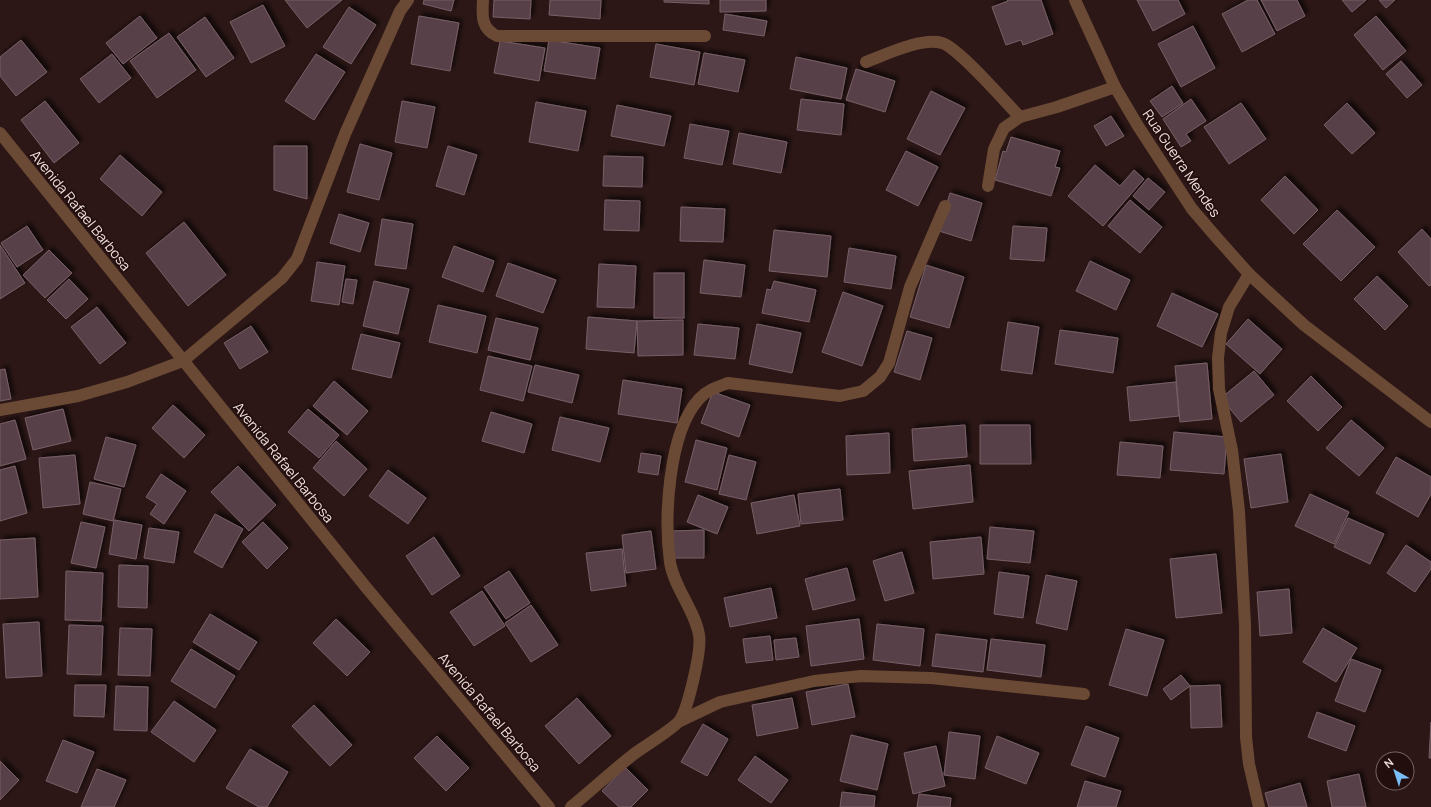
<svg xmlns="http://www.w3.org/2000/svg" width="1431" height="807" viewBox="0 0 1431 807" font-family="Manrope,sans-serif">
<defs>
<filter id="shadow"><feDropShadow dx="3.5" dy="-3.5" stdDeviation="2" flood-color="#0009"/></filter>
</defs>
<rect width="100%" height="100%" fill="#2c1716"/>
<g fill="#584149" stroke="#785f67" filter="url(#shadow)">
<path d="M285,0h57l-35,28z"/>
<path d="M424,0h30l-3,11 -28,-7z"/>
<path d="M494,0h37l-1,19 -37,-2z"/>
<path d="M550,0h51l-1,19 -51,-4z"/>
<path d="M664,0h45v4l-45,-2z"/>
<path d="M720,0h46v11l-46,1z"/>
<path d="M1007,0h34l12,34 -30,11 -2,-5 -15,5 -14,-38 16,-6z"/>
<path d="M1137,0h41l7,14 -32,17z"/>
<path d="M1248,0h9l18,34 -33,18 -20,-38z"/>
<path d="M1261,0h36l8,16 -28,15z"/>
<path d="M1342,0h24l-14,12z"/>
<path d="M1379,0h16l-9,8z"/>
<path d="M263,5l22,41 -34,17 -21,-41z"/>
<path d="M349,7l27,18 -25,39 -28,-17z"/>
<path d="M725,14l42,7 -3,15 -41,-6z"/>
<path d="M140,16l17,22 -34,26 -17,-21z"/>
<path d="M419,16l40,7 -9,48 -39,-7z"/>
<path d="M1376,16l30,35 -23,19 -29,-35z"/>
<path d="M205,17l29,41 -28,19 -29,-40z"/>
<path d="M1193,26l22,42 -34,19 -23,-43z"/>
<path d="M169,33l27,37 -39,28 -27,-37z"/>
<path d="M21,40l26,32 -31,24 -16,-20v-19z"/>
<path d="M549,40l51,8 -5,31 -51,-8z"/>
<path d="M500,41l45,7 -6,33 -45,-8z"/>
<path d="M656,44l44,8 -6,33 -44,-8z"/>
<path d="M704,53l41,7 -7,32 -40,-8z"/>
<path d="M112,54l19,24 -32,25 -19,-24z"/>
<path d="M316,54l29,18 -31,48 -29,-19z"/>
<path d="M796,57l51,11 -6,31 -51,-10z"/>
<path d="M1401,61l21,24 -15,13 -21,-24z"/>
<path d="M856,69l39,12 -10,31 -39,-12z"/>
<path d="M1172,86l11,17 -21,14 -12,-16z"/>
<path d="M931,91l34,17 -25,47 -33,-16z"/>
<path d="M801,99l43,5 -3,31 -44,-5z"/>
<path d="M1191,99l15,22 -20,13 5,7 -10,6 -18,-28z"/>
<path d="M45,101l34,42 -25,20 -33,-43z"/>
<path d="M402,101l33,6 -8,41 -32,-6z"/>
<path d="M536,102l50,9 -8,40 -49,-9z"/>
<path d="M1241,103l25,36 -37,25 -25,-37z"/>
<path d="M1347,103l28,30 -23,21 -28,-29z"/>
<path d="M617,105l54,11 -7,30 -53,-10z"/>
<path d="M1111,116l13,20 -18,10 -12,-20z"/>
<path d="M690,124l39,7 -7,34 -38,-7z"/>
<path d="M739,133l48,9 -6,31 -48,-9z"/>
<path d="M1011,137l49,14 -5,16 5,1 -9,28 -56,-16 8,-29 3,1z"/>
<path d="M360,144l32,9 -13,47 -32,-8z"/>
<path d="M274,146h33v53l-33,-9z"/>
<path d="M448,146l29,9 -13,40 -28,-9z"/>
<path d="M906,151l32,16 -20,39 -32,-16z"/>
<path d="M120,155l42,37 -20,24 -42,-37z"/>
<path d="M604,156l39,1 -1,30 -39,-1z"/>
<path d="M1095,165l25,21 14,-16 10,9 -41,47 -35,-30z"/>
<path d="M1285,176l33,34 -24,24 -33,-34z"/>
<path d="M1148,178l17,14 -16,18 -16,-14z"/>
<path d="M950,193l32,10 -11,38 -32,-10z"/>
<path d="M605,200l35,1 -1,30 -35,-1z"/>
<path d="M1130,200l32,27 -22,26 -32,-27z"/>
<path d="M681,207l44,2 -2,33 -43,-1z"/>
<path d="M1337,210l38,37 -34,34 -38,-37z"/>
<path d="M339,214l30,9 -9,29 -30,-9z"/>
<path d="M382,219l31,5 -7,45 -31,-4z"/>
<path d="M184,222l42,53 -38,31 -42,-53z"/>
<path d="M27,226l16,24 -26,17 -16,-24z"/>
<path d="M1013,226l34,2 -3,33 -34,-2z"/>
<path d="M1422,229l9,10v46l-2,1 -31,-34z"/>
<path d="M774,230l57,6 -4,41 -58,-6z"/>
<path d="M0,245l25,38 -25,16z"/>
<path d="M454,246l40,15 -11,31 -41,-15z"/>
<path d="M849,248l47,8 -5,33 -47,-7z"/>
<path d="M49,250l23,23 -27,25 -22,-23z"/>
<path d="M704,260l41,5 -4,32 -41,-4z"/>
<path d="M1090,261l40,19 -14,30 -40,-19z"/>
<path d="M317,262l28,4 -6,39 -28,-4z"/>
<path d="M508,263l48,17 -13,33 -47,-17z"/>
<path d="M599,264l37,2 -2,42 -37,-1z"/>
<path d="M926,265l38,12 -15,51 -39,-11z"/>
<rect x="654" y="273" width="30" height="45"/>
<path d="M1377,276l31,30 -23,24 -31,-31z"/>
<path d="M69,279l19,20 -22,20 -19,-19z"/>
<path d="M346,279l11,1 -4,24 -11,-2z"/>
<path d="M374,281l35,8 -11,45 -35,-8z"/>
<path d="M774,281l42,9 -7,32 -47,-9 5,-24 4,1z"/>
<path d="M843,292l40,14 -21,60 -40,-14z"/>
<path d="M1172,293l46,21 -16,33 -45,-21z"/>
<path d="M438,305l48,11 -9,37 -48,-11z"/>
<path d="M97,307l29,36 -26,21 -29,-37z"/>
<path d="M588,317l49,4 -3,32 -48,-4z"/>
<path d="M496,318l42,10 -8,32 -42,-10z"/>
<path d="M1248,319l34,30 -22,25 -34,-30z"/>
<path d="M683,320v35l-45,1 -1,-35z"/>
<path d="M1008,322l31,5 -7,47 -31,-4z"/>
<path d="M698,324l41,4 -4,31 -41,-4z"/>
<path d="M757,324l44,9 -9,40 -43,-9z"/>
<path d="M251,326l17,26 -28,17 -16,-26z"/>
<path d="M1060,330l58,8 -5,35 -58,-9z"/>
<path d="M907,331l25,7 -12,42 -26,-8z"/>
<path d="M361,334l39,9 -9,35 -39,-9z"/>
<path d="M488,356l44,10 -9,35 -43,-11z"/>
<path d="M1207,363l5,56 -32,3 -5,-56z"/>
<path d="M535,365l44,10 -7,28 -44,-11z"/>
<path d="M5,369l6,30 -11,2v-31z"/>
<path d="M1254,371l20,24 -33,27 -20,-24z"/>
<path d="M1311,376l31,31 -24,24 -31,-30z"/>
<path d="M623,380l59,9 -5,34 -59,-9z"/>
<path d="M334,381l34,30 -21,24 -34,-29z"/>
<path d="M1176,382l3,34 -49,5 -3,-34z"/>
<path d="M713,392l37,13 -11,32 -38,-14z"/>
<path d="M173,405l32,30 -21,23 -32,-30z"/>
<path d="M63,409l8,32 -38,9 -8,-32z"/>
<path d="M308,409l31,26 -20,23 -31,-26z"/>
<path d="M491,412l41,12 -8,29 -42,-12z"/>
<path d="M560,417l49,11 -9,34 -48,-12z"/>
<path d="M15,420l11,39 -26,7v-42z"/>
<path d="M1351,420l33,28 -25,28 -33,-28z"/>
<path d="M965,425l2,32 -53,4 -2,-32z"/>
<path d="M980,425h50l1,39h-51z"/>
<path d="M1174,432l53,5 -3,37 -54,-4z"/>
<path d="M889,433l1,40 -43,2 -1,-39z"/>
<path d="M106,437l30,8 -12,42 -30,-8z"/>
<path d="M696,440l31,8 -10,42 -32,-8z"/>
<path d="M336,441l31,28 -23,27 -31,-28z"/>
<path d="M1120,442l43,4 -3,32 -43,-3z"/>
<path d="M641,453l20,3 -3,19 -20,-3z"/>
<path d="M1281,454l7,48 -37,6 -7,-49z"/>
<path d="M75,455l5,49 -37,4 -4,-50z"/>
<path d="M729,455l27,7 -10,38 -27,-6z"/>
<path d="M1396,457l35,20v17l-13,23 -42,-24z"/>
<path d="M970,465l3,37 -60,7 -4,-38z"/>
<path d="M15,466l12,47 -27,8v-51z"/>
<path d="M238,466l38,39 -27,26 -38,-39z"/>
<path d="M388,470l38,28 -18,26 -39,-28z"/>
<path d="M161,474l25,17 -22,33 -14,-10 7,-10 -11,-7z"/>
<path d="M90,482l31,7 -8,32 -30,-7z"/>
<path d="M840,489l3,31 -42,4 -3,-30z"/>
<path d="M1310,494l39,18 -15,32 -39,-18z"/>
<path d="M698,495l30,12 -11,27 -30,-12z"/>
<path d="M794,495l6,31 -43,8 -6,-31z"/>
<path d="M215,514l28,15 -21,39 -28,-16z"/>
<path d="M1348,518l36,16 -14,30 -36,-17z"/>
<path d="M114,520l28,5 -6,34 -27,-5z"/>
<path d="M81,522l24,5 -9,41 -25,-5z"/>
<path d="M263,522l25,26 -21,21 -25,-27z"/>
<path d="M990,527l44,4 -4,32 -43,-4z"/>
<path d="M149,528l30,4 -5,31 -30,-5z"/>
<path d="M704,530v28h-32v-27z"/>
<path d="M651,531l5,38 -30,4 -4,-38z"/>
<path d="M434,537l26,39 -28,19 -26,-39z"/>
<path d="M981,537l3,37 -51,5 -3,-37z"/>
<path d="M35,538l3,59 -38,2v-59z"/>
<path d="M1406,545l25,17v7l-16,23 -28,-19z"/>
<path d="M622,549l4,37 -35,5 -5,-38z"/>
<path d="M902,552l12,41 -29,8 -12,-40z"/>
<path d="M1216,554l6,59 -46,5 -6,-59z"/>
<path d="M119,565l29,1 -1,42 -29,-1z"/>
<path d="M847,568l8,32 -42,10 -8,-31z"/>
<path d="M66,571l37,2 -2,48 -36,-1z"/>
<path d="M509,571l21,32 -24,16 -22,-32z"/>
<path d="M999,572l30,4 -6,42 -29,-4z"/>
<path d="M1046,575l31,6 -10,49 -31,-7z"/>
<path d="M771,588l6,30 -47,9 -6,-29z"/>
<path d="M1289,589l3,44 -32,3 -3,-44z"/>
<path d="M482,591l23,35 -31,20 -24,-34z"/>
<path d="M531,605l27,40 -27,17 -26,-39z"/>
<path d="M210,614l47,28 -18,28 -46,-28z"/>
<path d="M336,619l34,33 -23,24 -34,-33z"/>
<path d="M859,619l5,40 -53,7 -5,-40z"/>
<path d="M39,622l3,54 -36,2 -3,-54z"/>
<path d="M877,624l47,5 -4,37 -47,-6z"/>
<path d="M69,625l34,1 -2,49 -34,-1z"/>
<path d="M120,628l32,1 -2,47 -32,-1z"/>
<path d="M1323,628l34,20 -21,34 -33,-20z"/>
<path d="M1126,629l38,11 -17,56 -38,-11z"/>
<path d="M936,634l51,6 -4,32 -51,-6z"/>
<path d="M770,636l3,24 -27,3 -3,-24z"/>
<path d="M796,638l3,19 -23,3 -2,-20z"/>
<path d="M991,639l54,6 -4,32 -54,-7z"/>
<path d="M191,649l44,27 -20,32 -44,-27z"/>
<path d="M1351,659l30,11 -16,42 -30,-11z"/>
<path d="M1181,675l9,11 -19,14 -8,-11z"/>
<path d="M848,684l7,33 -43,8 -6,-33z"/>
<path d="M75,685h31l-2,32 -30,-1z"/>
<path d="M1220,685l2,42 -31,1 -1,-42z"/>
<path d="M116,686l32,1 -1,44 -33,-1z"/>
<path d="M577,698l34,38 -32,28 -34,-38z"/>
<path d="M792,698l6,30 -41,8 -5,-31z"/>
<path d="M174,701l42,29 -22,32 -43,-30z"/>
<path d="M314,705l38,40 -22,21 -38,-40z"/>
<path d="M1317,712l38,14 -9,25 -38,-14z"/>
<path d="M1431,722v36h-2z"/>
<path d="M703,724l25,15 -21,37 -26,-14z"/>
<path d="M1086,726l33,12 -14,39 -34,-12z"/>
<path d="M949,732l31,4 -5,43 -31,-4z"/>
<path d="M851,735l37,9 -11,46 -37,-9z"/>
<path d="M437,736l32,32 -23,23 -32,-33z"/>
<path d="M997,736l42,17 -13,31 -41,-16z"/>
<path d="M63,740l31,12 -17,41 -31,-12z"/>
<path d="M936,746l9,40 -32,8 -9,-41z"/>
<path d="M250,749l38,23 -21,35h-8l-33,-19z"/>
<path d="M755,756l33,24 -17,23 -33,-23z"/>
<path d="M0,761l19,19 -19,20z"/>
<path d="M625,767l23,23 -17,17h-12l-17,-16z"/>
<path d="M97,769l29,11 -12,27h-33z"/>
<path d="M1359,774l7,33h-34l-5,-26z"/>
<path d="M1085,781l36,10 -5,16h-39z"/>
<path d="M1300,783l7,24h-38l-4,-14z"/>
<path d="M842,792l33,4 -1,11h-34z"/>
<path d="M919,794l32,4 -1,9h-33z"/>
</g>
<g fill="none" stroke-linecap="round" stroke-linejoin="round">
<g stroke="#6b4a35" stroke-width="12">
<path d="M483,0c-1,16 -2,28 14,36h208"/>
<path d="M866,62c19,-7 56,-25 76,-19 17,5 63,59 78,74"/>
<path d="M0,133l365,453 184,221"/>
<path d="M988,186l6,-37 10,-21 16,-11 37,-10 58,-20"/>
<path d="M1249,274l-20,33 -8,26 -3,25 1,31 13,61 7,61 6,114 1,112 3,27 10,43"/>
<path d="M0,410l78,-14 49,-14 56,-21 99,-83 15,-19 48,-125 55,-123 8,-11"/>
<path d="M680,721l40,-19 94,-21 47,-5 70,2 153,16"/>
<path d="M571,807c21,-17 41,-36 63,-53 8,-6 42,-27 46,-34 8,-12 22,-70 19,-85 -4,-25 -25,-47 -29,-73 -6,-44 -2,-129 29,-163 8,-9 18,-12 29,-16l112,13 23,-5 17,-14 9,-14 21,-76 35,-81"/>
</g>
<path stroke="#6b4a35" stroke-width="12" d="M1075,0l40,87 23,39 54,83 25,29 32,36 55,51 127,97"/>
</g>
<g text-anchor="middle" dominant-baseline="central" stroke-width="3.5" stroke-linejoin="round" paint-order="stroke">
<g font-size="14" fill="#efdfdd" stroke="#220e0d">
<text transform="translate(1182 163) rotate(56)">Rua Guerra Mendes</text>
<text transform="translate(81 210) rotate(51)">Avenida Rafael Barbosa</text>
<text transform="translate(284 462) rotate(51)">Avenida Rafael Barbosa</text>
<text transform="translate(490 712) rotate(50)">Avenida Rafael Barbosa</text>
</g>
</g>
<g transform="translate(1395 771) rotate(321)"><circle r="19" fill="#220e0d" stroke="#746260"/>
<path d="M0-3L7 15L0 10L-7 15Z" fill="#7abef8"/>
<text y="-6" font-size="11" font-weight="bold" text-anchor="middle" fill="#efdfdd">N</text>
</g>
</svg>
